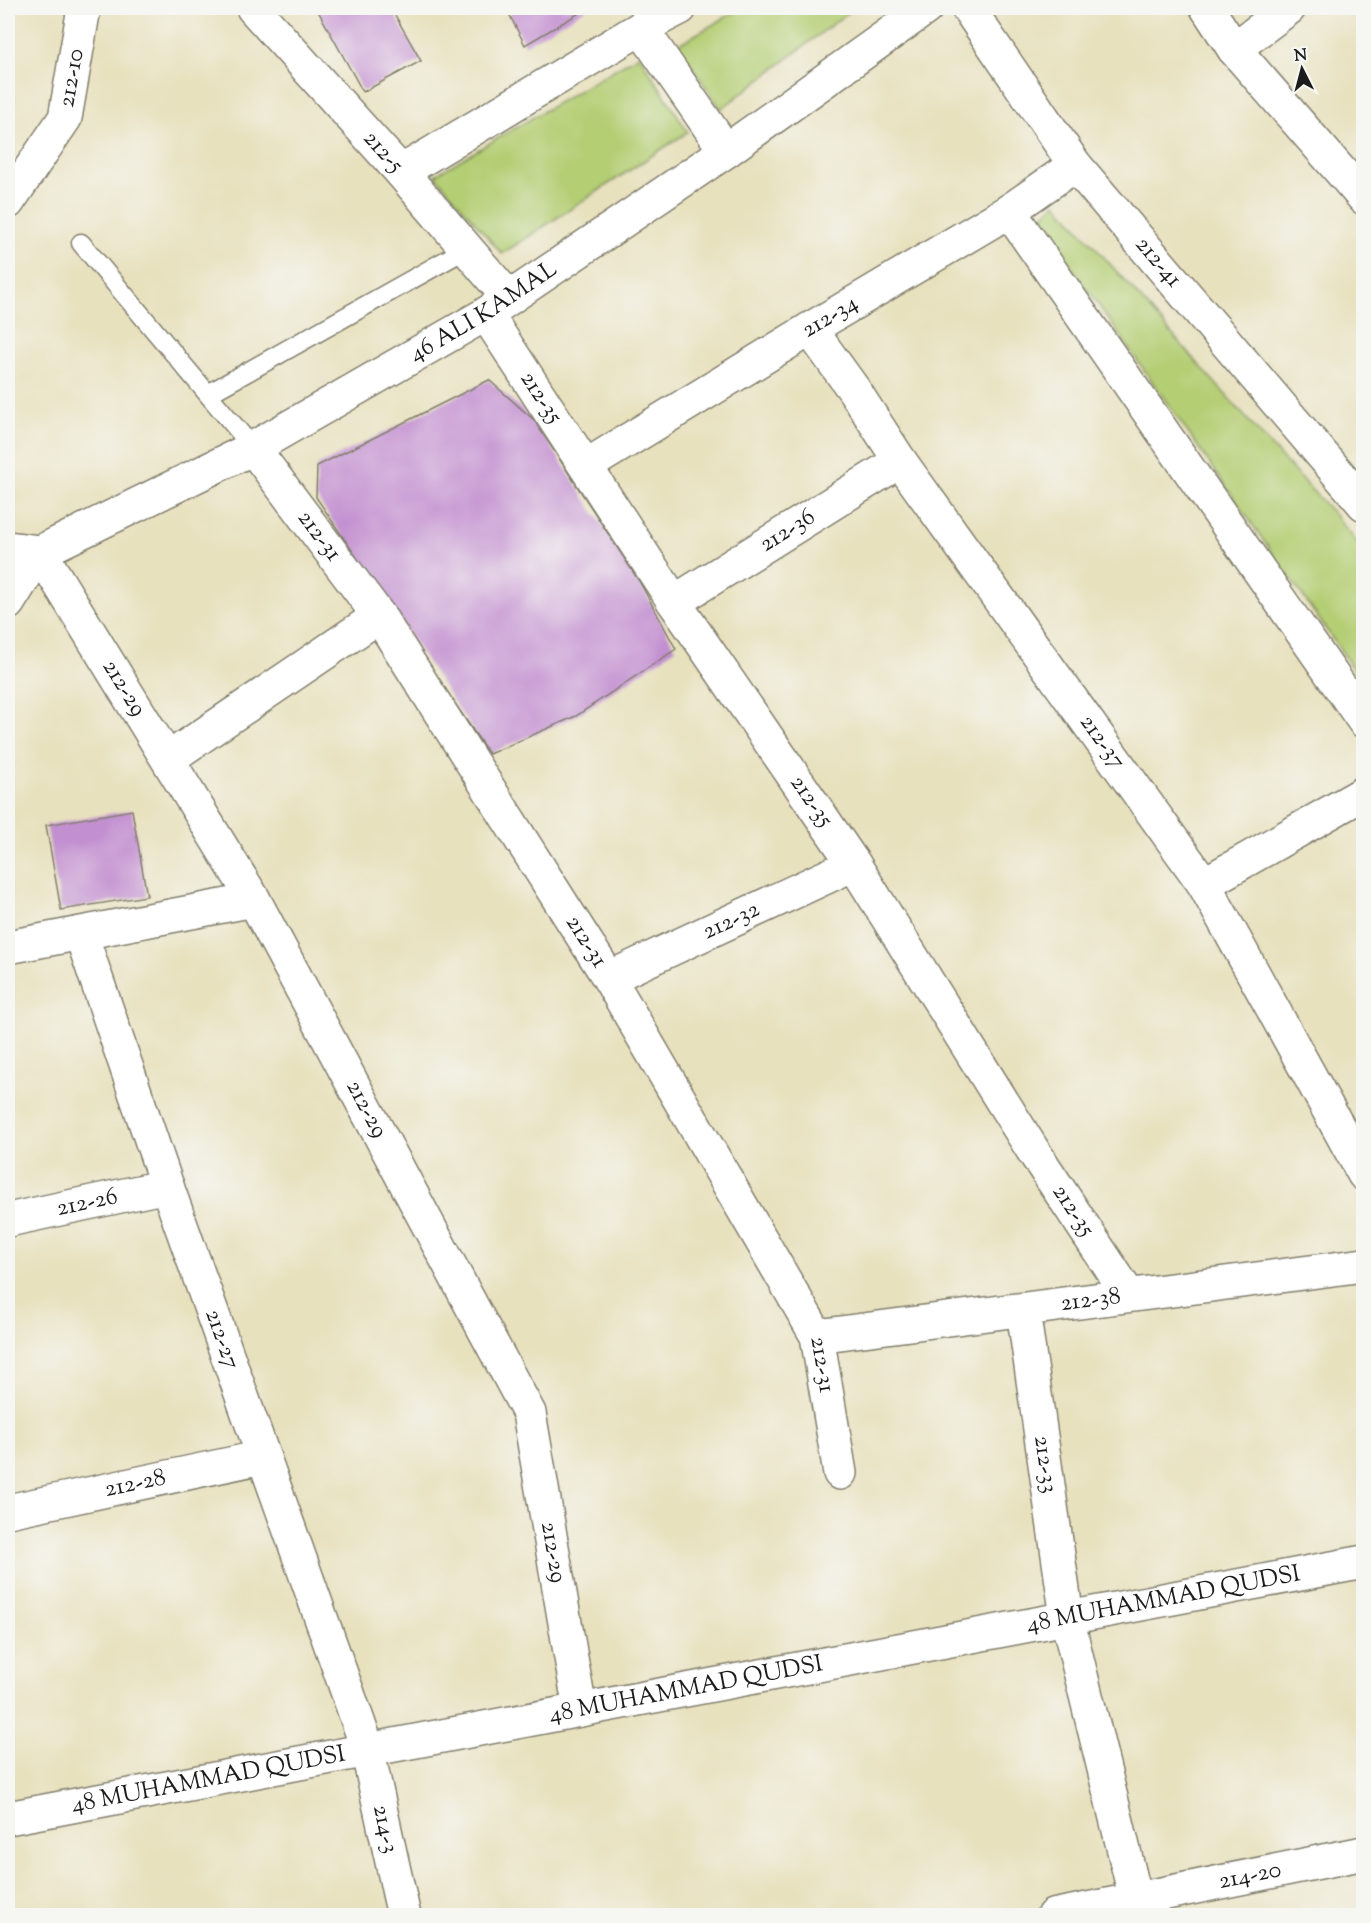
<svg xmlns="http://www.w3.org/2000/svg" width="1371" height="1923" viewBox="0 0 1371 1923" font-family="'Sorts Mill Goudy',serif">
<rect width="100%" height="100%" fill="#f6f6f2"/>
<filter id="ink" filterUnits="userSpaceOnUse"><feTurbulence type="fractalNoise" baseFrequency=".0167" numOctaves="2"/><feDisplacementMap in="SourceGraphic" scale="12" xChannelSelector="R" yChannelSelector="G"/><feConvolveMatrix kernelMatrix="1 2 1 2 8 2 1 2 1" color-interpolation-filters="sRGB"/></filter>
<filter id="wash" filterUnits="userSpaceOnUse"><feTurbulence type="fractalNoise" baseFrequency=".008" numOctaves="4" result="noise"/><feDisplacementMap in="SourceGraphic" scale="24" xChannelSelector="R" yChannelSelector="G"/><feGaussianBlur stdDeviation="1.35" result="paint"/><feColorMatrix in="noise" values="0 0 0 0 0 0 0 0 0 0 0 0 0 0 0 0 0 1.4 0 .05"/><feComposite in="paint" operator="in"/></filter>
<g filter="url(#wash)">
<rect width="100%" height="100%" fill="#e8e1be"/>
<g fill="#b4ce73" stroke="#687548" stroke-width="1.5">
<path d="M742,8h112l-133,101 -44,-64z"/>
<path d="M639,55l49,77 -186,122 -67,-79z"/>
<path d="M1056,203l222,251 56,60 29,36v136l-19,-31 -306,-436z"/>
</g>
<g id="blocks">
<g fill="#c28fd0">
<path d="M319,8h72l30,53 -58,31 -46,-83z"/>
<path d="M506,8h82l-63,37z"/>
<path d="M489,380l45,40 105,161 37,68 -100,67 -87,38 -173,-257 1,-31z"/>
<path d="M132,810l15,86 -86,14 -15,-85z"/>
</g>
</g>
</g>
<g filter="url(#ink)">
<use href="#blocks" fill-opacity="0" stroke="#827e6d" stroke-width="1.5"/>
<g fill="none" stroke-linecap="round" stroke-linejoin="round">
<defs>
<g id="service">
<path d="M81,243l172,205"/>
<path d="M208,394l258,-145"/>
</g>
<g id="minor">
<path id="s1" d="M253,8l148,164 108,126"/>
<path id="s2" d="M968,8l107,157 289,339"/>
<path d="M1207,8l27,41 130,149"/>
<path d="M641,28l85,123"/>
<path d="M1234,49l55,-41"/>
<path d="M401,172l240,-144 39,-20"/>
<path id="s3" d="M8,202l57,-84 19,-110"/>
<path d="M1009,211l355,510"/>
<path id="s4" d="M486,314l188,288 180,262 178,285 96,145"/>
<path id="s5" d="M810,329l44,61 46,71 304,423 160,290"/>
<path id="s6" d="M253,448l126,168 230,362 208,358 23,137"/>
<path id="s7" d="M586,466l224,-137 199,-118 66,-46"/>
<path id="s8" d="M40,552l214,348 275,513 51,297"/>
<path id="s9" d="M674,602l226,-141"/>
<path d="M168,759l211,-143"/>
<path d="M1204,884l160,-91"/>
<path id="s10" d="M81,934l86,252 199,558 38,172"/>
<path d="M8,947l246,-47"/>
<path id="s11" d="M609,978l245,-114"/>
<path id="s12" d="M8,1220l159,-34"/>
<path id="s13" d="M1023,1310l44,308 73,298"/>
<path id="s14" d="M817,1336c182,-23 364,-48 547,-71"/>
<path id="s15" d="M8,1511l255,-54"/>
<path id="s16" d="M1053,1916l311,-63"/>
</g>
<g id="tertiary">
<path id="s17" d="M8,548l32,4 213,-104 233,-134 240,-163 200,-143"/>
<path d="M8,603l32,-51"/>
<path id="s18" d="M8,1818l1356,-256"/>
</g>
</defs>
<use href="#service" stroke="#827e6d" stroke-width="21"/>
<use href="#minor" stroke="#827e6d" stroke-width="36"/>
<use href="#tertiary" stroke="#827e6d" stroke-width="36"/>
<use href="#service" stroke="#fff" stroke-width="18"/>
<use href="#minor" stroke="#fff" stroke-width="33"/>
<use href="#tertiary" stroke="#fff" stroke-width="33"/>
</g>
</g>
<g text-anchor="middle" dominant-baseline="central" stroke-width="6" stroke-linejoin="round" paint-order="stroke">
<g font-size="24" fill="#1c1c1c" stroke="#f6f6f2">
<text stroke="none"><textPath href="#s3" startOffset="142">212-10</textPath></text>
<text stroke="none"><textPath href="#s1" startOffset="194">212-5</textPath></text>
<text stroke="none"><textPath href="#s2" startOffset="318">212-41</textPath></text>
<text stroke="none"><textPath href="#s17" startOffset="537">46 ALI KAMAL</textPath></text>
<text stroke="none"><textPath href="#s7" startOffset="286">212-34</textPath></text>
<text stroke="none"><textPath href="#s4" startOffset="100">212-35</textPath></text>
<text stroke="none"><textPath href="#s9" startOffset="134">212-36</textPath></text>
<text stroke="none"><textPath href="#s6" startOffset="110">212-31</textPath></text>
<text stroke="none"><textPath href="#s8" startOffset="160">212-29</textPath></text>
<text stroke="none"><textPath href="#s5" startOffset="506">212-37</textPath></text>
<text stroke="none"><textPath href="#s4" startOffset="586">212-35</textPath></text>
<text stroke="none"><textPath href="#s11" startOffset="135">212-32</textPath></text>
<text stroke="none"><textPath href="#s6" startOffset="596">212-31</textPath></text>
<text stroke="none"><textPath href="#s8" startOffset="646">212-29</textPath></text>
<text stroke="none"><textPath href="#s12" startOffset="81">212-26</textPath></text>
<text stroke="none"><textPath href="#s4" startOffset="1072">212-35</textPath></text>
<text stroke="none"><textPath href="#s14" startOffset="276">212-38</textPath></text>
<text stroke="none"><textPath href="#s10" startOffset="429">212-27</textPath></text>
<text stroke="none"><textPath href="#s6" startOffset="1082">212-31</textPath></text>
<text stroke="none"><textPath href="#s13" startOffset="156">212-33</textPath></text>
<text stroke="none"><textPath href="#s15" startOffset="130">212-28</textPath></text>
<text stroke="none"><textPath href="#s8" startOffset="1132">212-29</textPath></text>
<text stroke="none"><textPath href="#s18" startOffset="1176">48 MUHAMMAD QUDSI</textPath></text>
<text stroke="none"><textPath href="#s18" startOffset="690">48 MUHAMMAD QUDSI</textPath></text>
<text stroke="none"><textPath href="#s18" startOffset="204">48 MUHAMMAD QUDSI</textPath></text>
<text stroke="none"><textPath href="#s10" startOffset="946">214-3</textPath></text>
<text stroke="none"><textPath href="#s16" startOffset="201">214-20</textPath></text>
</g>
</g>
<rect width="1371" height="1923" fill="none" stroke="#f6f6f2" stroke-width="30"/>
<g transform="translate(1302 69) rotate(354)" stroke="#f6f6f2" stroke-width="4.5" paint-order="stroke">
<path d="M0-4.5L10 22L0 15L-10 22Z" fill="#1c1c1c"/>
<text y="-9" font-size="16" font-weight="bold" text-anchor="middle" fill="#1c1c1c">N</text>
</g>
</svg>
